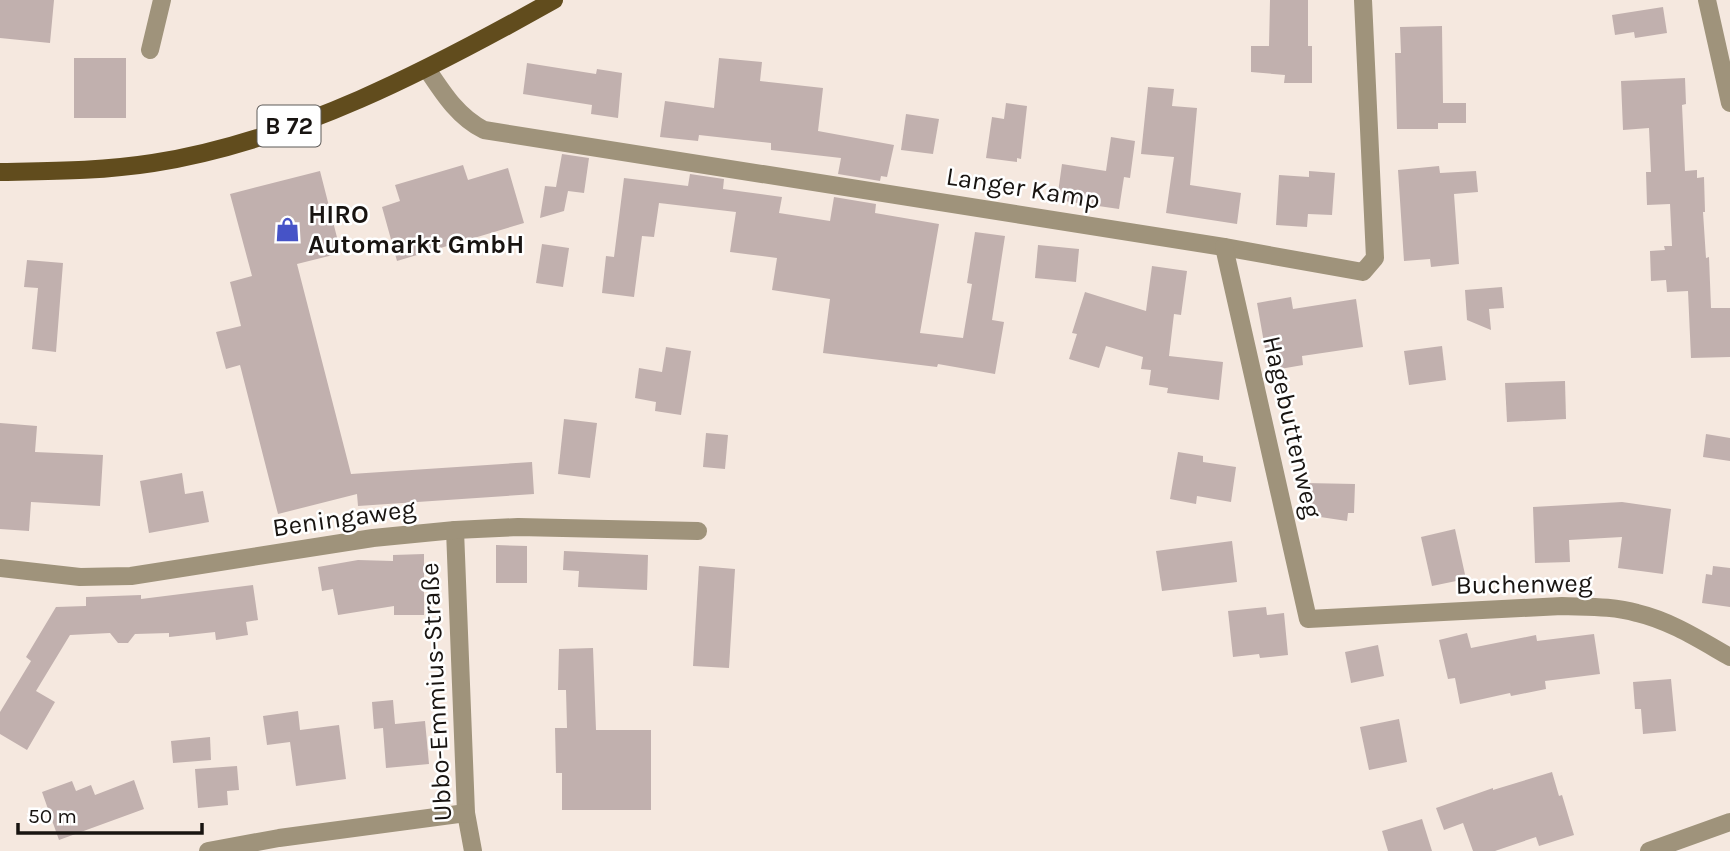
<svg xmlns="http://www.w3.org/2000/svg" width="1730" height="851" viewBox="0 0 1730 851" font-family="Karla,sans-serif">
<rect width="100%" height="100%" fill="#f5e8df"/>
<g fill="#c1b0ae">
<path d="M0,0h54l-4,43 -50,-5z"/>
<path d="M1270,0h38v46h4v37h-28l1,-8 -34,-3v-26h18z"/>
<path d="M1663,7l4,26 -32,5 -1,-6 -19,3 -3,-20z"/>
<path d="M1442,26l1,77h23v20h-28v6h-41l-2,-76h6l-1,-26z"/>
<rect x="74" y="58" width="52" height="60"/>
<path d="M719,58l43,4 -2,19 63,7 -5,43 76,14 -7,32 -6,-1 -1,5 -42,-7 3,-16 -70,-8v-7l-72,-8 -1,6 -38,-4 5,-36 49,7z"/>
<path d="M527,63l69,11 1,-5 25,4 -4,45 -27,-4 1,-9 -69,-11z"/>
<path d="M1685,78l1,26 -4,1 3,66 12,-1v8l7,-1 1,35h-2l3,46 3,-1 2,51h19v49l-39,1 -3,-67 -21,1 -1,-12 -15,1 -1,-30 15,-1 -1,-4h8l-2,-42 -23,1 -1,-33h5l-2,-44 -26,2 -2,-49z"/>
<path d="M1148,87l26,2 -2,17 25,2 -7,77 51,8 -4,31 -71,-11 8,-56 -33,-3z"/>
<path d="M1006,103l21,3 -6,53 -4,-1v4l-31,-4 6,-41 12,2z"/>
<path d="M906,114l33,5 -6,35 -32,-4z"/>
<path d="M1111,137l24,4 -5,37 -6,-1 -5,32 -62,-9 5,-36 44,7z"/>
<path d="M562,154l27,4 -5,35 -16,-2 -4,20 -24,7 5,-32 11,1z"/>
<path d="M463,165l5,15 40,-12 16,55 -127,38 -15,-54 18,-6 -5,-16z"/>
<path d="M1439,166l1,7 36,-2 2,21 -24,2 5,70 -28,3 -1,-8 -26,2 -6,-91z"/>
<path d="M320,171l21,82 -44,11 54,210 181,-12 2,32 -176,12 -1,-12 -79,20 -38,-149 -14,4 -10,-37 25,-6 -11,-44 22,-6 -22,-82z"/>
<path d="M1309,171l26,2 -3,42 -24,-1 -1,13 -31,-2 3,-50 30,2z"/>
<path d="M690,174l34,5 -1,10 59,8 -3,16 51,8 4,-24 42,7 -1,9 64,11 -19,109 43,5 9,-54 -5,-1 8,-51 30,4 -13,84 12,2 -9,52 -57,-10 -1,3 -114,-14 7,-54 -58,-9 5,-32 -47,-6 6,-40 -77,-9 -5,34 -12,-1 -8,61 -32,-4 4,-37 8,1 10,-79 64,8z"/>
<path d="M542,244l27,4 -6,39 -27,-4z"/>
<path d="M1038,245l41,4 -3,33 -41,-4z"/>
<path d="M27,260l36,3 -7,89 -24,-3 6,-61 -14,-1z"/>
<path d="M1152,266l35,5 -6,44 -7,-1 -5,42 54,6 -4,38 -52,-7 1,-5 -19,-3 2,-15 -10,-1 2,-12 -37,-11 -7,22 -30,-9 8,-25 -5,-1 13,-41 61,19z"/>
<path d="M1502,287l2,21 -15,1 2,21 -24,-10 -2,-30z"/>
<path d="M1291,297l2,12 63,-10 7,48 -61,9 1,9 -34,6 -12,-68z"/>
<path d="M1442,346l4,34 -37,5 -5,-34z"/>
<path d="M666,347l25,4 -10,64 -26,-4 1,-9 -21,-4 4,-30 23,4z"/>
<path d="M1565,381l1,38 -59,3 -2,-39z"/>
<path d="M564,419l33,4 -7,55 -32,-4z"/>
<path d="M0,423l37,3 -2,26 68,3 -3,51 -69,-4 -2,29 -29,-2z"/>
<path d="M706,433l22,2 -3,34 -22,-2z"/>
<path d="M1706,434l24,4v23l-27,-4z"/>
<path d="M1178,452l25,4v6l33,5 -5,35 -34,-6 -1,8 -26,-5z"/>
<path d="M182,473l3,21 18,-3 6,31 -60,11 -9,-52z"/>
<path d="M1305,483l50,1 -1,29h-6l-1,8 -40,-6 1,-6 -3,-1z"/>
<path d="M1622,502l49,7 -8,65 -45,-6 4,-31 -53,3 1,22 -35,1 -2,-56z"/>
<path d="M1455,529l11,50 -34,7 -11,-49z"/>
<path d="M1232,541l5,41 -75,9 -6,-40z"/>
<path d="M496,545l31,1v37h-31z"/>
<path d="M564,551l84,4 -1,35 -69,-3 1,-16 -16,-1z"/>
<path d="M424,554v61h-30v-9l-56,9 -5,-26 -11,2 -4,-24 40,-7 35,1v-6z"/>
<path d="M699,566l36,3 -6,99 -36,-2z"/>
<path d="M1713,566l17,2v39l-28,-4 4,-29 6,1z"/>
<path d="M253,585l5,35 -12,2 2,13 -32,5 -1,-8 -46,5v-4l-34,1 -7,9h-10l-8,-10 -40,2 -34,56 19,11 -28,48 -27,-16v-22l31,-51 -5,-4 30,-50 30,-1v-9l55,-2v4z"/>
<path d="M1266,607l1,8 17,-2 4,42 -28,3 -1,-4 -26,3 -5,-46z"/>
<path d="M1467,633l4,15 65,-13 1,6 57,-7 6,40 -55,7 1,8 -35,7 -1,-3 -50,11 -5,-26 -7,1 -9,-39z"/>
<path d="M1378,645l6,31 -33,7 -6,-31z"/>
<path d="M593,648l3,82h55v80h-89v-37h-6l-1,-45h12l-1,-38h-8l1,-41z"/>
<path d="M1671,679l5,52 -33,3 -2,-25h-6l-2,-27z"/>
<path d="M393,700l2,24 30,-3 4,43 -43,4 -3,-40 -9,1 -2,-27z"/>
<path d="M298,711l2,19 39,-5 7,54 -50,7 -6,-44 -23,3 -4,-29z"/>
<path d="M1399,719l8,43 -38,8 -9,-43z"/>
<path d="M210,737l1,23 -38,3 -2,-22z"/>
<path d="M237,766l2,24 -12,1 1,14 -30,3 -3,-39z"/>
<path d="M1552,772l7,24 3,-1 12,40 -35,11 -3,-9 -41,14h-22l-10,-28 -19,7 -8,-22 57,-20v2z"/>
<path d="M134,780l10,29 -85,31 -17,-48 30,-11 4,10 15,-6 4,10z"/>
<path d="M1422,819l10,32h-44l-6,-20z"/>
</g>
<g fill="none" stroke-linecap="round" stroke-linejoin="round">
<g stroke="#9f937b" stroke-width="18">
<path d="M1707,0l23,103"/>
<path d="M150,50l12,-50"/>
<path d="M427,69c16,24 31,48 57,61l740,117 139,25 12,-14 -12,-258"/>
<path d="M1224,247l84,372 254,-13c25,1 51,0 75,7 34,8 63,27 93,44"/>
<path d="M455,530l11,283 7,38"/>
<path d="M0,568l80,9 51,-1 242,-38 82,-8 63,-3 180,4"/>
<path d="M208,851l71,-13 187,-25"/>
<path d="M1649,851l81,-29"/>
</g>
<path stroke="#614c1d" stroke-width="18" d="M0,172c51,-1 102,-1 153,-9 141,-22 278,-94 401,-163"/>
</g>
<defs>
<symbol id="shop-bare" viewBox="-9 -9 18 18"><path d="M-5-2.5h2.3a2.7 3.5 0 0 1 5.4 0H5L5.5 6h-11ZM-1.5-2.5h3a1.5 2.3 0 0 0-3 0Z" fill="#4653c7" stroke="#fff" stroke-width="2.5" paint-order="stroke"/></symbol>
</defs>
<g fill-rule="evenodd">
<use href="#shop-bare" x="270" y="212" width="35" height="35"/>
</g>
<g text-anchor="middle" dominant-baseline="central" stroke-width="5" stroke-linejoin="round" paint-order="stroke">
<rect fill="#fff" stroke="#5d5a58" stroke-width="2" x="257.5" y="105.5" width="63" height="41" rx="5"/>
<g font-size="24" font-weight="bold" fill="#181411">
<text x="289" y="126">B 72</text>
</g>
<g font-size="26" fill="#181411" stroke="#fff">
<text transform="translate(1023 188) rotate(9)">Langer Kamp</text>
<text transform="translate(1292 427) rotate(77)">Hagebuttenweg</text>
<text transform="translate(344 518) rotate(-8)">Beningaweg</text>
<text transform="translate(1524 584) rotate(-1)">Buchenweg</text>
<text transform="translate(436 692) rotate(-93)">Ubbo-Emmius-Straße</text>
</g>
<g font-size="26" font-weight="bold" fill="#181411" stroke="#fff" text-anchor="start">
<text x="308" y="214">HIRO<tspan x="308" dy="30">Automarkt GmbH</tspan></text>
</g>
</g>
<path d="M18 823v10h184v-10" fill="none" stroke="#181411" stroke-width="3.5"/>
<text x="28" y="823" font-size="21" fill="#181411" stroke="#ffffff" stroke-width="5" paint-order="stroke">50 m</text>
</svg>
